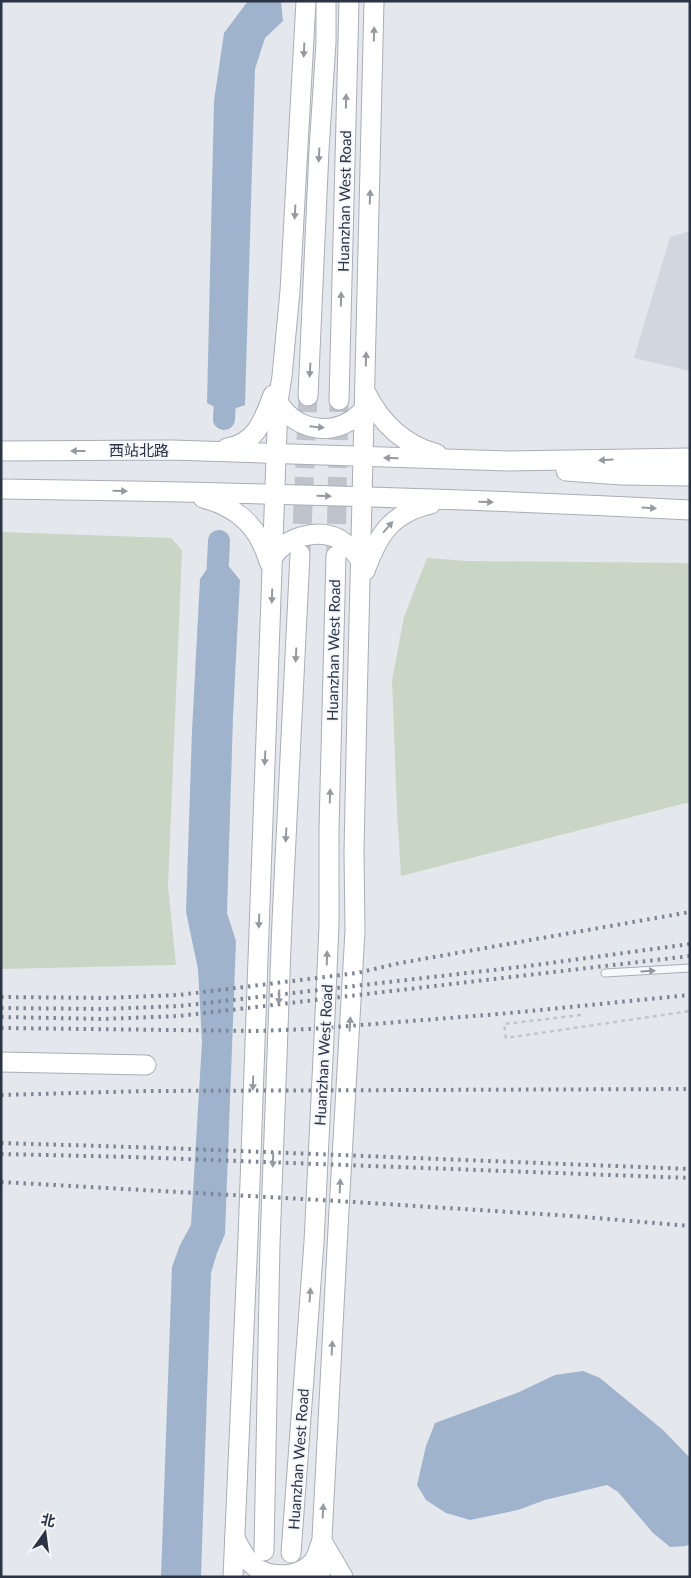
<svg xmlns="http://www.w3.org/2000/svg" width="691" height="1578" viewBox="0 0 691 1578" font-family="Lato,'Noto Sans SC',sans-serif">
<rect width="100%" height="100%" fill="#e4e7ec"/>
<path fill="#d2d6de" d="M690,231v140l-56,-13 36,-121z"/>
<g fill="#c9d6c5">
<path d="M1,532l170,6 11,12 -14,336 8,79 -175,4z"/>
<path d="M427,558l40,3 223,2v239l-289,74 -4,-65 -5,-130 12,-64z"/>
</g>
<g fill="#9fb4cc">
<path d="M248,1h33l2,20 -18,17 -10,31 -10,336 -20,7 -18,-9 7,-302 10,-68z"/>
<path d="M218,553l22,27 -7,136 -6,197 9,28 -11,293 -8,19 -6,20 -10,304h-40l11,-310 8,-22 11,-20 11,-183 -4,-73 -12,-57 6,-181 8,-152z"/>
<path d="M583,1371l17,7 63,52 27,28v86l-4,2 -16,1 -17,-14 -35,-41 -11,-7 -62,15 -27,10 -48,10 -24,-7 -20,-13 -9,-15 9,-39 9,-23 82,-30 38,-18z"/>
</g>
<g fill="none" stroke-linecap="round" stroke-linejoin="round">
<g stroke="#9fb4cc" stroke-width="22">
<path d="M224,419l2,-37"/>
<path d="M217,582l2,-41"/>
</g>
<g stroke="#bfc3cb" stroke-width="19" stroke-dasharray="19 9" stroke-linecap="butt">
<path d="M301,552l7,-156"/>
<path d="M336,552l3,-152"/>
</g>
<defs>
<path id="lane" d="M605,973l85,-5"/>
<g id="secondary">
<path d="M366,393c15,30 38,52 71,61"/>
<path d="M308,396l11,-246 7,-108v-41"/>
<path d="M339,400l10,-399"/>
<path d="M278,402c20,32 62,36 87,6"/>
<path d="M227,448c29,-4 37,-29 46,-53"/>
<path d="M1,451l171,-1 336,11 182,-3"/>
<path d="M566,471l55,4 69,1"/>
<path d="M1,489c230,3 459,9 689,21"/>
<path d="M203,498c35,9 56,29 66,64"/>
<path d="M273,557c13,-20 44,-29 66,-18 10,6 16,13 22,22"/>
<path d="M365,571c13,-36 26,-58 66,-67"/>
<path d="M1,1062l145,3"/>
<path d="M235,1538c6,12 12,24 23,31 16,9 41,8 54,-6 5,-5 6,-11 8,-18"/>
<path d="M322,1541l21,36"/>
<path d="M264,1551l6,-307 12,-323 18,-367"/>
<path d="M291,1553l23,-311 10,-205 5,-111v-98l7,-272"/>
<path d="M233,1577l15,-339 30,-836 4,-26 8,-85 16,-290"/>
<path d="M320,1577l19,-367 16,-279 -1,-79 3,-146 17,-705"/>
</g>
</defs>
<use href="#lane" stroke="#a9aeb7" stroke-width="9"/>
<use href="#secondary" stroke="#a9aeb7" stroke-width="21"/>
<path stroke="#c2c5cb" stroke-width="2.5" stroke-dasharray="4 4" stroke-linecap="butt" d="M581,1015l-77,9 2,14 184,-27"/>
<use href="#lane" stroke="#f7f8fa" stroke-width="7"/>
<use href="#secondary" stroke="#fff" stroke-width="19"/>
<g stroke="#7d8696" stroke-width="4" stroke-dasharray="2.5 5" stroke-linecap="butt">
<path d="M1,997l103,1 75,-3 178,-22 43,-10 290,-51"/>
<path d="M1,1008l104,1 75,-3 348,-40 162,-22"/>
<path d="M1,1017l103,2 75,-3 511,-60"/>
<path d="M1,1028l255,3 55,-2 188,-15 191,-19"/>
<path d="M1,1095l145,-4 544,-2"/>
<path d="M1,1143l164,5 525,21"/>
<path d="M1,1154l131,3 558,21"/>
<path d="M1,1182l337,19 234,15 118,10"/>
</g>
</g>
<defs><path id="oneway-solid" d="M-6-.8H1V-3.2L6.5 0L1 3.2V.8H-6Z" transform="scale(1.25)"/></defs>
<g fill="#959aa2">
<use href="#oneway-solid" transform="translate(374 34) rotate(-89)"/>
<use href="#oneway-solid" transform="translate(304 50) rotate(93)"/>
<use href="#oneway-solid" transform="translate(346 101) rotate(-89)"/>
<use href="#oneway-solid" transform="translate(319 155) rotate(93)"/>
<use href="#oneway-solid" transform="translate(370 197) rotate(-88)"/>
<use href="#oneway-solid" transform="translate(295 212) rotate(93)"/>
<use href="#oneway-solid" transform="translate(341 299) rotate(-89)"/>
<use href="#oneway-solid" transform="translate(366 359) rotate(-88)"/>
<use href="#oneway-solid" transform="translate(310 370) rotate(93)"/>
<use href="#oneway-solid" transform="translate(317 427) rotate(6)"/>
<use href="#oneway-solid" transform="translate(78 451) rotate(180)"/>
<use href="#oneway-solid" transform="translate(391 458) rotate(-178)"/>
<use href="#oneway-solid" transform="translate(606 460) rotate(177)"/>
<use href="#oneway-solid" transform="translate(120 491) rotate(1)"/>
<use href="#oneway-solid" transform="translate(324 496) rotate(2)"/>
<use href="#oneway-solid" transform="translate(486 502) rotate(2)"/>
<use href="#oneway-solid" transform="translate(649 508) rotate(3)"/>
<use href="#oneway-solid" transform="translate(388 527) rotate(-49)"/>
<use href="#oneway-solid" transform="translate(272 596) rotate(92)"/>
<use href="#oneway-solid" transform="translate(296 655) rotate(93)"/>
<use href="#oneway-solid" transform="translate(265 758) rotate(93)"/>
<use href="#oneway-solid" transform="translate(330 796) rotate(-88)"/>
<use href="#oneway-solid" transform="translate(286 835) rotate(93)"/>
<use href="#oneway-solid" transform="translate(259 921) rotate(92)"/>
<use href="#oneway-solid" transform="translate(327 958) rotate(-88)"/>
<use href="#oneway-solid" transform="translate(279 997) rotate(92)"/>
<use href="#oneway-solid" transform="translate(350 1024) rotate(-87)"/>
<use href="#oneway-solid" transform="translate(253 1083) rotate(92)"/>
<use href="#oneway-solid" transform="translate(273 1160) rotate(92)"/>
<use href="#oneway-solid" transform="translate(340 1186) rotate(-87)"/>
<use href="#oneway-solid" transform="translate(310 1295) rotate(-86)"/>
<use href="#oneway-solid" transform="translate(332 1348) rotate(-87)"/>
<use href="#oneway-solid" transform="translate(323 1511) rotate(-87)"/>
</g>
<use fill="#9196a0" href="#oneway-solid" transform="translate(648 971) rotate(-4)"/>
<g text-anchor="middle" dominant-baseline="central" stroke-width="4" stroke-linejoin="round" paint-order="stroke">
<g font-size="15" fill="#2b3445" stroke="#f4f6f9">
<text transform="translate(344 201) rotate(-89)">Huanzhan West Road</text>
<text x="139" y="450">西站北路</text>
<text transform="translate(333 650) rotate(-89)">Huanzhan West Road</text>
<text transform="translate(323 1055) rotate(-87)">Huanzhan West Road</text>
<text transform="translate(298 1459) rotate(-86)">Huanzhan West Road</text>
</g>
</g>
<rect width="691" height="1578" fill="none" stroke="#2b3445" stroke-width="5"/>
<g transform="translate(45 1533) rotate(14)" stroke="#f4f6f9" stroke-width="4" paint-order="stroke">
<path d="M0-4L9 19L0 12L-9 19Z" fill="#2b3445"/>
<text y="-8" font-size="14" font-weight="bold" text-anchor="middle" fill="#2b3445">北</text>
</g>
</svg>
